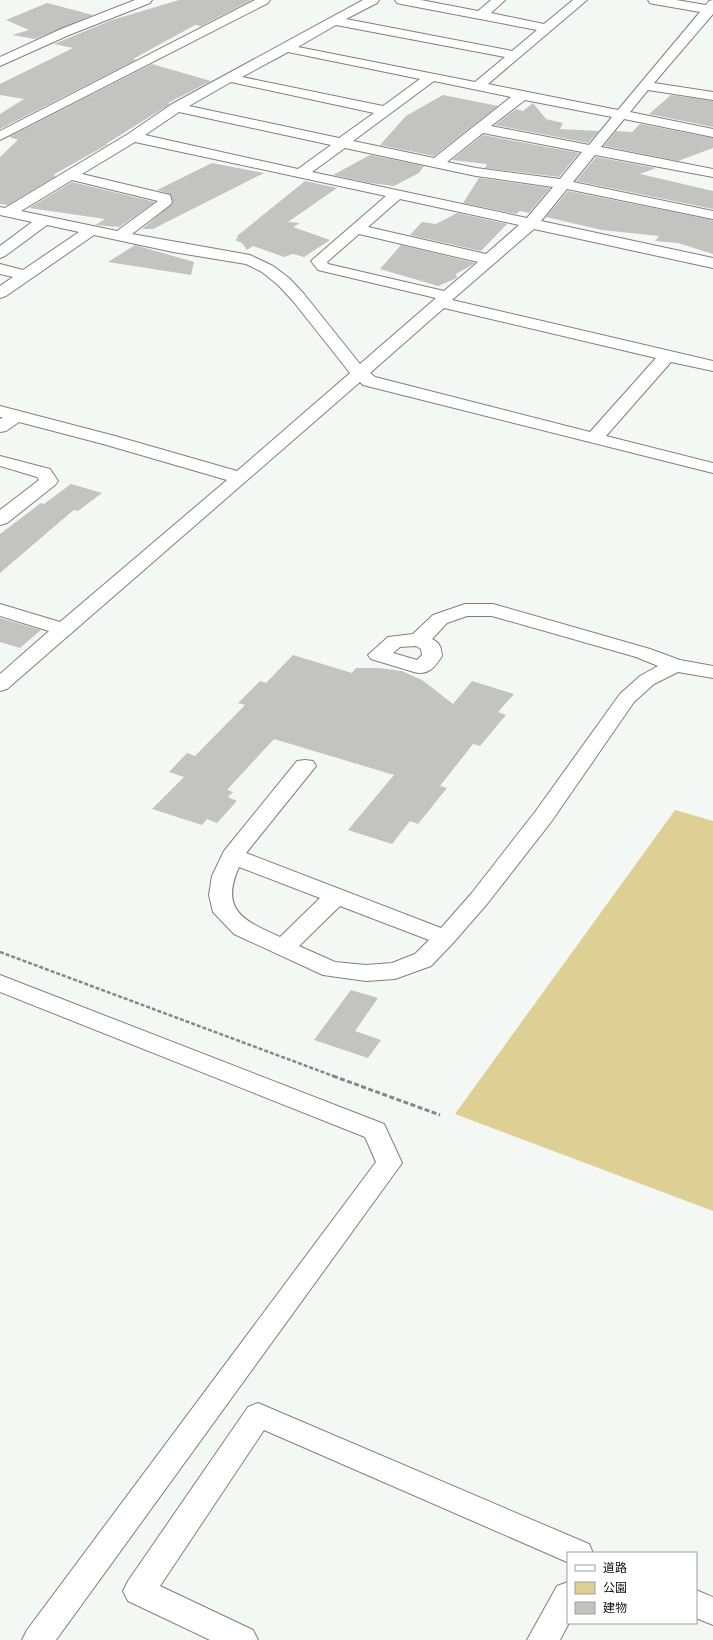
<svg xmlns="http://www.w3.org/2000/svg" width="713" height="1640" viewBox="0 0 713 1640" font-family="Helvetica,'Noto Sans JP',sans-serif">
<rect width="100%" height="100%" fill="#f4f8f5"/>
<path fill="#ded095" d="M675,810l38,11v390l-258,-97z"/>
<g fill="#c3c4c0">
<path d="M179,0h73l-51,26 -6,-1 -62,34 3,1 -136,69v-15l24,-15 -24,-4v-11l73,-36 -19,-4 58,-24z"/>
<path d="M47,3l46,12 -58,24 -23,-4 17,-5 -23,-10z"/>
<path d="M152,64l59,17 -43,22 2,1 -64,40h2l-55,31 3,1 -48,29 -8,-1v-47l18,-17 -9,-3z"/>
<path d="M443,95l55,11 -64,50 -54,-11 26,-29z"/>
<path d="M671,95l42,6v26l-64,-13z"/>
<path d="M533,103l13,16 17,4 -3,6 39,2 -11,12 -93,-18 21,-16 7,2z"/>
<path d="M640,124l73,14v10l-35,13 -74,-15 12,-15 16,1z"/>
<path d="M483,135l96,18 -20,24 -74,-9 2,-4 -35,-4z"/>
<path d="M370,155l54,11 -5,7 -25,13 -24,-3 -37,-8z"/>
<path d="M596,157l60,11 -16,6 73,17v18l-137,-28z"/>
<path d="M212,163l52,10 -111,56h-11l31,-26 -3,-9 -13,-4z"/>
<path d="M479,178l71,10 -21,25 -9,-2 -4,3 -53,-11z"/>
<path d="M305,181l32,7 -49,34 12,1 -7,4 37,13 -26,17 -11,-3 -9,3 -31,-11 -6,4 -5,-7 -7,-3 3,-2 -1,-2z"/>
<path d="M72,182l83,20 -36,25 -24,-2 10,-6 -76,-11z"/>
<path d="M568,191l145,29v34l-35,-11 -23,-2 4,-5 -57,-6 -56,-13z"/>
<path d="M457,213l50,11 -26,27 -71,-16 12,-13 14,2z"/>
<path d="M135,245l59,17 -3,13 -83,-13z"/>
<path d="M401,245l74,18 -19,11 1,4 -19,8 -58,-17z"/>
<path d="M71,484l31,9 -24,18 -4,-1 -11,9 -63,54v-39l41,-31 3,1z"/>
<path d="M0,618l41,12 -21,18 -20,-6z"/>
<path d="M293,655l59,18 4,-5h22l24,3 20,9 31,24 19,-23 42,13 -16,18 8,3 -26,31 -7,-2 -33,42 7,2 -29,36 -8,-3 -18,23 -44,-14 46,-55 -120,-36 -47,51 6,2 -5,5 9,4 -20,22 -10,-4 -5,6 -50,-16 32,-32 -15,-5 18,-19 8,3 50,-51 -7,-2 22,-22 6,2z"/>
<path d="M351,990l27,8 -23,33 26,9 -13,18 -54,-18z"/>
</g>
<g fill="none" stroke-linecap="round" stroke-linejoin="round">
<defs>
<g id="minor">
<path d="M135,0h17l-2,3 -81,32 -69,31v-9l61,-28z"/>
<path d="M255,0h15l-2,3 -268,137v-9z"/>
<path d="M363,0h16l-2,3 -31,16 166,32 25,-21 -136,-26 -4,-1 -2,-3h26l57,11 13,-11h14l-14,13 53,11 29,-24h14l-99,84 130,26 82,-98 -46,-8 -4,-1 -2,-3h28l30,5 3,-4 4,-1v14l-59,69 59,9v8l-65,-10 -18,22 83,17v8l-89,-18 -23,28 112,22v8l-118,-22 -22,27 140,29v8l-146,-30 -26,32 172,37v10l-179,-39 -82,71 261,61v10l-42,-9 -65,74 107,27v10l-350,-88 -3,-3 -353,307 -7,2v-17l49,-43 -49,-15v-12l60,18 167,-142 -124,-36 -84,-22 -13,9 -6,1v-13l3,-2h-3v-11l115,30 122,35 113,-98 -57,-72 -15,-16 -16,-13 -16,-8 -73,-12 -79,-17 -88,61 -6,2v-12l13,-9 -13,-3v-10l23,6 56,-38 -32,-7 -42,31 -5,2v-12l32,-24 -32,-7v-8l5,1 123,-74 44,-30zM336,25l169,32 -30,25 -177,-35zM288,52l132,27 -37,27 -141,-29zM434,81l77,16 -77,61 -81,-17zM231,82l143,31 -35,25 -150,-32zM525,100l87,17 -23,28 -98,-19zM179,112l152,33 -33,24 -153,-34zM483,133l99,19 -22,27 -84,-11 -29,-6zM135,142l251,54 -75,65 7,9 118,28 -76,66 -56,-70 -15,-16 -16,-12 -23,-11 -118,-21 38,-29 2,-3 -2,-7 -88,-21zM345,148l131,28 77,11 -26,31 -215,-46zM72,180l86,21 -41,30 -96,-20zM400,199l119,26 -33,29 -118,-27zM359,234l119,28 -34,29 -116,-27 -1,-2zM444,308l212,50 -66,74 -215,-55 -5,-4z"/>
<path d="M0,456l50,13 8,12 -3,4 -48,38 -7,2v-15l39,-30 -2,-3 -37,-11z"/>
<path d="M465,604h28l7,2 150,43 30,11 33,6v12l-35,-6 -24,12 -20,18 -83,120 -64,82 -34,39 -22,23 -36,13 -29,2 -43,-6 -89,-41 -21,-22 -4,-17 3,-19 12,-25 73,-90 8,-1 8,1 3,5 -70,87 195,75 30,-34 64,-82 85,-118 20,-18 18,-10 -22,-9 -144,-41h-25l-20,7 -15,16c8,4 9,8 10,17 -7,11 -14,20 -28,16l-43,-13 -3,-4 20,-18 25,-3 20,-19zM416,646l5,3 1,6 -5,5 -24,-7 7,-6zM239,867l81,31 -40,39c-35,-16 -61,-26 -41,-70zM340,906l89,34 -14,14 -23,9 -26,2 -31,-3 -36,-16z"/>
<path d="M0,975l384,149 18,39 -346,477h-34l5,-10 349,-468 -11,-25 -365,-145z"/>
<path d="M258,1403l331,141 4,9h-25l-1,9 -303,-132 -104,156 93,44 5,10h-48l-82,-39 -5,-10 5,-10 120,-174z"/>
<path d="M568,1582v41h1l-9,17h-33l30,-54z"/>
<path d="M696,1590l17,7v28l-17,-7z"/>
</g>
</defs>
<use href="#minor" stroke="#7e817f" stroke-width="2"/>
<path stroke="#858886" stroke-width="2.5" stroke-dasharray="4 2" stroke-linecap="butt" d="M0,952l336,125"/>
<path stroke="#858886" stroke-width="3" stroke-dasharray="5 2.5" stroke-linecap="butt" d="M333,1076l107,39"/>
<use href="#minor" fill="#fff" fill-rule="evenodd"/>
</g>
<rect x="567" y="1552" width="130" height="72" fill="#ffffff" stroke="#9e9f9e"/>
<rect x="575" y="1565" width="20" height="6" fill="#ffffff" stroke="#9e9f9e"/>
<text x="603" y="1572" font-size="12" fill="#0c0e0d">道路</text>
<rect x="575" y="1582" width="20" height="12" fill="#ded095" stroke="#9e9f9e"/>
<text x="603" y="1592" font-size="12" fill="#0c0e0d">公園</text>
<rect x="575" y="1602" width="20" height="12" fill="#c3c4c0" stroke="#9e9f9e"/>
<text x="603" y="1612" font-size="12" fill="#0c0e0d">建物</text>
</svg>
